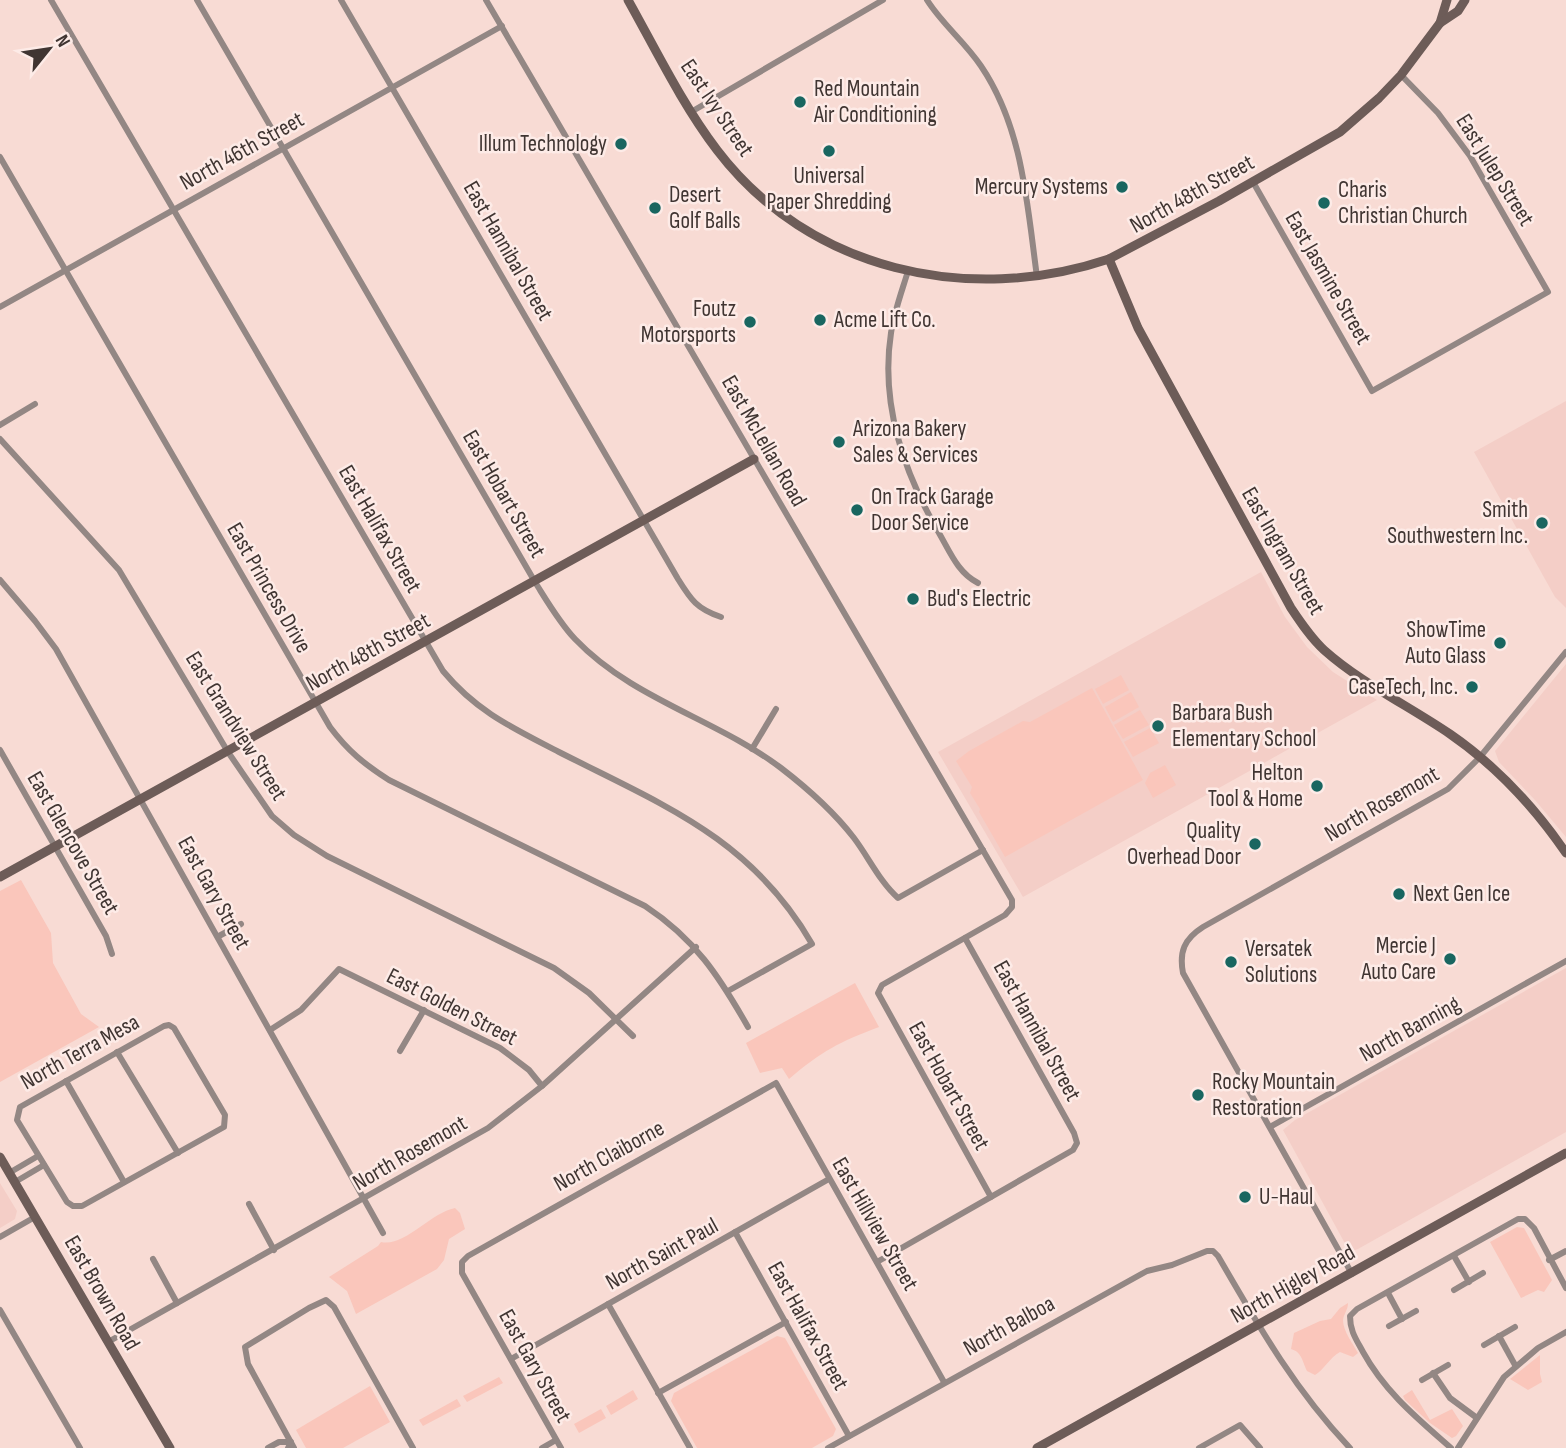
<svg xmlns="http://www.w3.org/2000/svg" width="1566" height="1448" viewBox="0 0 1566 1448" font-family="'Sofia Sans Condensed',sans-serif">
<rect width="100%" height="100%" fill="#f8dbd4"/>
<g fill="#f4cec7">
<path d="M1566,401v207l-11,-11 -81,-145z"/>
<path d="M1261,572l24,45 22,30 26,25 44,28 -354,197 -85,-145z"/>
<path d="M1566,664v173l-31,-37 -36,-38 -4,-11z"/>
<path d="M1566,968v164l-208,117 -6,2 -4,-2 -65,-119 12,-10z"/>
<path d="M0,1183l17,28 -2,8 -15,9z"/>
</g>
<g fill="#fac6bb">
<path d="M1121,675l8,15 -26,14 -8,-15z"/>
<path d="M1092,688l51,92 -138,77 -26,-45 1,-3 -10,-16 2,-6 -16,-26 13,-10 54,-30 7,1z"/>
<path d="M1131,692l8,15 -26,15 -8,-15z"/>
<path d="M1140,710l9,15 -26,14 -9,-14z"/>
<path d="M1150,728l9,15 -26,14 -9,-15z"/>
<path d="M1165,765l11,20 -23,13 -8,-15 5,-10z"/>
<path d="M21,880l30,53 2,30 28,51 18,13 -99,55v-191z"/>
<path d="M855,983l24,44c-40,15 -57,24 -90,52l-7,-11 -22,5 -14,-30z"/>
<path d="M455,1208l5,5 5,16 -16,10 -5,21 -7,9 -81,45 -9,-23 -18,-14 49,-31 3,-4c24,5 49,-29 74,-34z"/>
<path d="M1517,1227l7,1 28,52 -8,12 -6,-2 -17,8 -31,-56z"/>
<path d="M1348,1303c0,7 -4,10 -5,17 0,11 10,24 15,33l-5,4 -13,-5c-10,5 -16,18 -25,23l-8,-4c-5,-10 -5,-19 -16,-22l3,-16 26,-12 11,-2 9,-11z"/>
<path d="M777,1336l8,2 51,91 -3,7 -21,12h-115l-26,-47 3,-8z"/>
<path d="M1540,1355v19l2,8 -14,8 -18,-11z"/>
<path d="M499,1377l4,6 -36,19 -4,-6z"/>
<path d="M370,1386l20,36 -47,26h-37l-10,-18z"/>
<path d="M633,1390l5,9 -27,16 -5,-9z"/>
<path d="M1412,1390l18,30 22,-11 11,17 -7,10 -4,2 -22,-15 -25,-23 -2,-4z"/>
<path d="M457,1399l4,7 -38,20 -4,-6z"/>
<path d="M601,1409l5,9 -27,15 -5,-9z"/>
</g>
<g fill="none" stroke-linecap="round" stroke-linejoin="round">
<g stroke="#938784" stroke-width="6">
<path d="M51,0l392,671c34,41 70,57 116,81 104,53 192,86 253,192l-84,47"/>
<path d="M197,0l338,582c12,19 24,40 40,57 57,60 141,80 206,129 26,20 53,44 73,70 15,20 26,44 44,60l85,-48"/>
<path d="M341,0l337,579c13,21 19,30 43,38"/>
<path d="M486,0l526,900v7l-7,8 -123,70 -4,8 113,204"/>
<path d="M927,0c15,24 38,42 54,66 42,62 46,138 56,211"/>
<path d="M691,112l192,-112"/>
<path d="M0,157l330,570c18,24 34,37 59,53l256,126c50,33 74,70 103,121"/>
<path d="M1253,182l119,209 176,-99 -78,-136 -32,-43 -37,-38"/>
<path d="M908,271c-6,20 -14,41 -17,62 -11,71 13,140 48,200 11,19 19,40 39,50"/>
<path d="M0,307l502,-281"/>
<path d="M0,425l35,-21"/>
<path d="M0,439l119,131 109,182 44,64 22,19 33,21 227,112 35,25 44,43"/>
<path d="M0,580l35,41 21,28 327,584"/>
<path d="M752,749l24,-40"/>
<path d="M0,750l106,186 6,18"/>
<path d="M219,936l22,-12"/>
<path d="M169,1025l5,3 51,87 -1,12 -142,79h-9l-6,-4 -50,-82 3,-13 144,-81z"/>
<path d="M270,1030l31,-20 38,-41 161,79 29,22 13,16"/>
<path d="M400,1051l24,-41"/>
<path d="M117,1052l61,101"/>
<path d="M66,1081l58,101"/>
<path d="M1270,1127l296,-166"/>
<path d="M9,1173l29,-17"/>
<path d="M15,1182l29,-17"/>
<path d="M249,1204l25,46"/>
<path d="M735,1232l114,204"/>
<path d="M0,1237l35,-20"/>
<path d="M1454,1256l15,26"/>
<path d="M153,1259l24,44"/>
<path d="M1549,1260l17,-9"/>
<path d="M877,1262l196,-112 4,-7 -3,-10 -109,-195"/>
<path d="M1352,1274l-169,-301c-4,-21 1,-34 20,-46l245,-138 32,-32 86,-105"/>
<path d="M1454,1290l29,-17"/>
<path d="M1388,1293l14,26"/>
<path d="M608,1304l82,144"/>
<path d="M0,1310l80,138"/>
<path d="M1389,1326l27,-15"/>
<path d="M1499,1336l16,29"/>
<path d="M108,1342l380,-214 54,-42 154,-139"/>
<path d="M1484,1345l31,-18"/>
<path d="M511,1359l318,-180"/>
<path d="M1433,1373l17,25 27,20"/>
<path d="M1422,1380l26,-15"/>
<path d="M658,1393l128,-71"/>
<path d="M268,1448l11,-6h12l-3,6"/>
<path d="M294,1448l-46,-84 -3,-17 64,-39 17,-8 8,7 79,141"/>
<path d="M542,1448l14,-8"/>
<path d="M561,1448l-99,-175v-11l6,-6 308,-173 168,299"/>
<path d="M828,1448l319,-177 25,-6 35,-14h6l5,5c40,69 76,133 132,192"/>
<path d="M1199,1448l41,-23 20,23"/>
<path d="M1451,1448c-34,-30 -66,-56 -88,-96 -7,-13 -13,-21 -13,-36l7,-7 161,-90h7l9,9 32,60"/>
<path d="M1458,1448l46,-71 34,-29 28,-16"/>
</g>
<g stroke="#6d5c58" stroke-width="9">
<path d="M628,0c28,50 54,104 89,150 92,121 252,156 392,109l110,-58 121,-69 39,-34 22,-23 39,-52 7,-23"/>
<path d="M1440,23l18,-12 7,-11"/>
<path d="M1109,259l29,69 153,280c10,15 20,30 33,42 37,33 85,56 126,84 45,31 85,74 116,119"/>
<path d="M0,877l754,-418"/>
<path d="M0,1157l170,291"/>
<path d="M1037,1448l529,-295"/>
</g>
</g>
<g fill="#196660" stroke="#fdebe7" stroke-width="2.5">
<circle cx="800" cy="102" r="7"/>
<circle cx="621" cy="144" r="7"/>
<circle cx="829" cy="151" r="7"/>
<circle cx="1122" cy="187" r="7"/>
<circle cx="1324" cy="203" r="7"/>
<circle cx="655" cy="208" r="7"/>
<circle cx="820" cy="320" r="7"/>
<circle cx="750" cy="322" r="7"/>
<circle cx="839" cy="442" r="7"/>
<circle cx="857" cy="510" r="7"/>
<circle cx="1542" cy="523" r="7"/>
<circle cx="913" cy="599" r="7"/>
<circle cx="1500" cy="643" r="7"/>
<circle cx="1472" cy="687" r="7"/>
<circle cx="1158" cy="726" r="7"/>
<circle cx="1317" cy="786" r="7"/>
<circle cx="1255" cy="844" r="7"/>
<circle cx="1399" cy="894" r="7"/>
<circle cx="1450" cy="959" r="7"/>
<circle cx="1231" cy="962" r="7"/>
<circle cx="1198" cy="1095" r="7"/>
<circle cx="1245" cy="1197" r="7"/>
</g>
<g text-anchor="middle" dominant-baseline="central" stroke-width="5" stroke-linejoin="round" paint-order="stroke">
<g font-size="23" fill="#403532" stroke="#fdebe7" text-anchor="start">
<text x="814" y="89">Red Mountain<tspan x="814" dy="26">Air Conditioning</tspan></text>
<text x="607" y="144" text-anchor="end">Illum Technology</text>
<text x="829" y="176" text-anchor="middle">Universal<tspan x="829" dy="26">Paper Shredding</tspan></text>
<text x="1108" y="187" text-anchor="end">Mercury Systems</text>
<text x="1338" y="190">Charis<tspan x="1338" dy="26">Christian Church</tspan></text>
<text x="669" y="195">Desert<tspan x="669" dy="26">Golf Balls</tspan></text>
<text x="736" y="309" text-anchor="end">Foutz<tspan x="736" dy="26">Motorsports</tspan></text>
<text x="834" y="320">Acme Lift Co.</text>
<text x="853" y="429">Arizona Bakery<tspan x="853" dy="26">Sales &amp; Services</tspan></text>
<text x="871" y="497">On Track Garage<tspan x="871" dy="26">Door Service</tspan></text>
<text x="1528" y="510" text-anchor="end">Smith<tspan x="1528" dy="26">Southwestern Inc.</tspan></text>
<text x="927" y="599">Bud's Electric</text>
<text x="1486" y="630" text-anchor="end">ShowTime<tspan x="1486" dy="26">Auto Glass</tspan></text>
<text x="1458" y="687" text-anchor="end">CaseTech, Inc.</text>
<text x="1172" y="713">Barbara Bush<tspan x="1172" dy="26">Elementary School</tspan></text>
<text x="1303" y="773" text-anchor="end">Helton<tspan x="1303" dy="26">Tool &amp; Home</tspan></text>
<text x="1241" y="831" text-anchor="end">Quality<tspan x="1241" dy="26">Overhead Door</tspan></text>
<text x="1413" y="894">Next Gen Ice</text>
<text x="1436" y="946" text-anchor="end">Mercie J<tspan x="1436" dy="26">Auto Care</tspan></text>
<text x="1245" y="949">Versatek<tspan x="1245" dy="26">Solutions</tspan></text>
<text x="1212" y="1082">Rocky Mountain<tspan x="1212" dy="26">Restoration</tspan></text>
<text x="1259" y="1197">U-Haul</text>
</g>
<g font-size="23" fill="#403532" stroke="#fdebe7">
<text transform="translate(717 108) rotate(56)">East Ivy Street</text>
<text transform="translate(242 151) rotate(-29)">North 46th Street</text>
<text transform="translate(1495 170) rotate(58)">East Julep Street</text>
<text transform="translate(1192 194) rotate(-29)">North 48th Street</text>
<text transform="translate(508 251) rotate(60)">East Hannibal Street</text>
<text transform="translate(1328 278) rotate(60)">East Jasmine Street</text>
<text transform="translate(764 441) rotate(60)">East McLellan Road</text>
<text transform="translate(504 494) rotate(60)">East Hobart Street</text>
<text transform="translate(380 529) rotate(60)">East Halifax Street</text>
<text transform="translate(1283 551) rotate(60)">East Ingram Street</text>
<text transform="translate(269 588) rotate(60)">East Princess Drive</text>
<text transform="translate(368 652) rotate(-29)">North 48th Street</text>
<text transform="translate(236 726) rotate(58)">East Grandview Street</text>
<text transform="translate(1382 804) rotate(-30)">North Rosemont</text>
<text transform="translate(73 843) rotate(60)">East Glencove Street</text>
<text transform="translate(214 893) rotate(61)">East Gary Street</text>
<text transform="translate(452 1007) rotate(27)">East Golden Street</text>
<text transform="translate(1410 1029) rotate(-29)">North Banning</text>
<text transform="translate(1037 1031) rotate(61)">East Hannibal Street</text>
<text transform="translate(80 1052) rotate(-29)">North Terra Mesa</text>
<text transform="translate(949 1086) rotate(61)">East Hobart Street</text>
<text transform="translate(410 1153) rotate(-30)">North Rosemont</text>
<text transform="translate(609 1156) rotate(-29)">North Claiborne</text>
<text transform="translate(875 1224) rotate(60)">East Hillview Street</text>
<text transform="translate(662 1254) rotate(-29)">North Saint Paul</text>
<text transform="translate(1293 1284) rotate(-29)">North Higley Road</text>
<text transform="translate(102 1293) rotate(60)">East Brown Road</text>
<text transform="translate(808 1326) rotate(61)">East Halifax Street</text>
<text transform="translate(1009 1326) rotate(-29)">North Balboa</text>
<text transform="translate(535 1366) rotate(61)">East Gary Street</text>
</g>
</g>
<g transform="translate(49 49) rotate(60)" stroke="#fdebe7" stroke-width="5" paint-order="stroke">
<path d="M0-5L12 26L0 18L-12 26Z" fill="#403532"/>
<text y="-10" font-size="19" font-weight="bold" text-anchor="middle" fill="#403532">N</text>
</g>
</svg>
